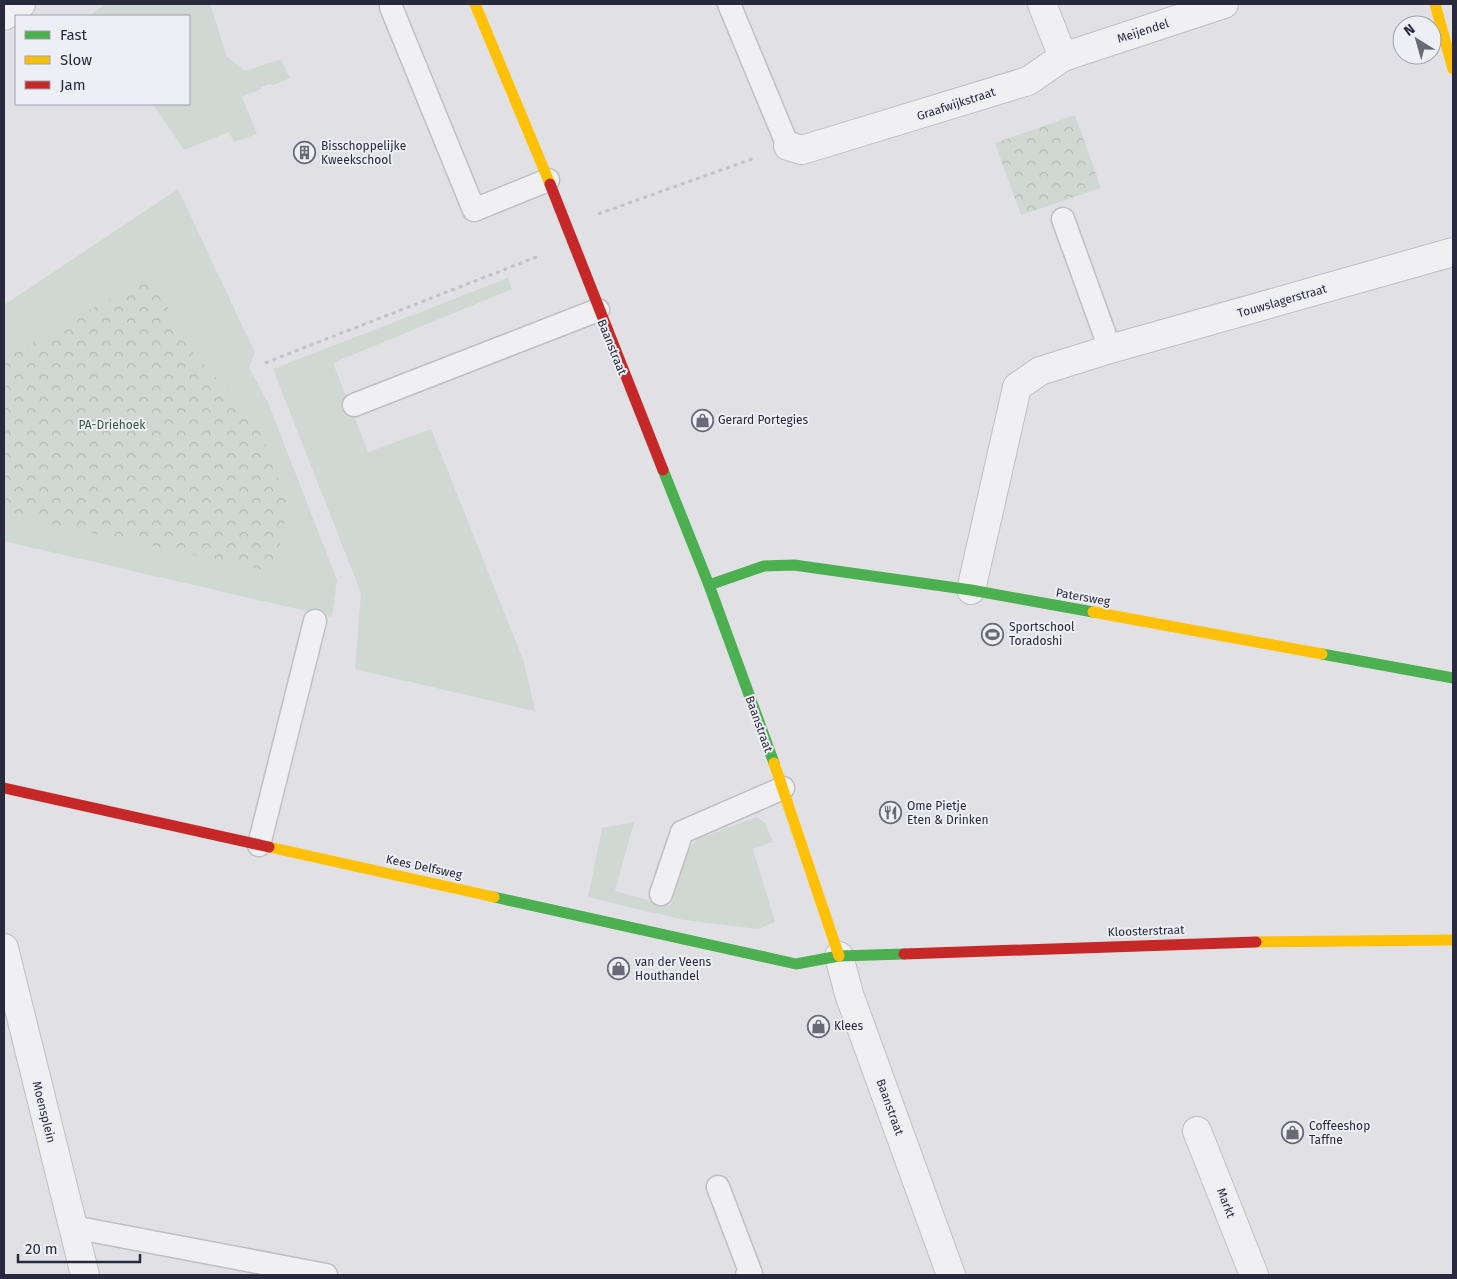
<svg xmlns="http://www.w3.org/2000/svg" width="1457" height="1279" viewBox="0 0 1457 1279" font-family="'Fira Sans',sans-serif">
<defs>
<pattern id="park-crowns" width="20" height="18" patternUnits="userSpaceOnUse" patternTransform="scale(1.25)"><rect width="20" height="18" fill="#cfd8d2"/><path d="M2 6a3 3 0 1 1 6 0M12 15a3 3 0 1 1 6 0" fill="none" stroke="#b2b9b5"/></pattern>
</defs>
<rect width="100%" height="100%" fill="#e1e1e5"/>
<g fill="#cfd8d2">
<path d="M105,4h105l17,53 18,14 36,-12 9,19 -18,8 -2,-2 -9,3v2l-19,8 15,37 -23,8 -5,-10 -45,18 -31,-46h36v-88h-96l-2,-2z"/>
<path d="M178,189l77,164 -6,14 20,38 68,175 -5,37 -328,-76v-236z"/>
<path d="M508,278l4,11 -179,74 35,89 63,-23 93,233 11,49 -180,-42 6,-76 -88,-224z"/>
<path d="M757,817l8,6 8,19 -20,7 22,73 -17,7 -74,-9 -96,-23 14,-69 32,-6 -19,69 56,15 8,-44 18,-23z"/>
</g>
<g fill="url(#park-crowns)">
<path d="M1075,115l26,73 -80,27 -26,-72z"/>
<path d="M151,276l42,77 62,66 33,84 -9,48 -6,21 -269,-58v-156z"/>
</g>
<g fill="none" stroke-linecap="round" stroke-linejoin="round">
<defs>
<g id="lane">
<path d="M729,4l59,142"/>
<path d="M391,7l83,203 74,-30"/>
<path d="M1063,219l47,130"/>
<path d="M354,405l244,-95"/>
<path d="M259,845l56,-224"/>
<path d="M661,894l21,-62 101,-44"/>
<path d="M718,1187l33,87 -4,1"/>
<path d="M73,1227l253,48"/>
</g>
<g id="street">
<path d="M4,16l17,-12"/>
<path d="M1063,57l161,-53"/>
<path d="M788,146l14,4 226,-69 35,-24 -21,-53"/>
<path d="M971,590l46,-203 23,-16 70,-22 343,-97"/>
<path d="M4,948l81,327"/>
<path d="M839,956l10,38 102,281"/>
<path d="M1197,1131l57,144"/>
</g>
</defs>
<use href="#lane" stroke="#bfbfc3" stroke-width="25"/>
<use href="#street" stroke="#bfbfc3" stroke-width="30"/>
<g stroke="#c2c2c9" stroke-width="3" stroke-dasharray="4 4" stroke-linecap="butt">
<path d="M598,214l157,-56"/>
<path d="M265,363l274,-107"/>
</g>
<use href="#lane" stroke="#f0f0f2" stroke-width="22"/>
<use href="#street" stroke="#f0f0f2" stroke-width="28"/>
<g stroke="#4caf50" stroke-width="11">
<path d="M663,470l46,115 65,178"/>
<path d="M709,585l55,-19 30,-1 177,25 122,22"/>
<path d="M1322,654l131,24"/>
<path d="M494,897l302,67 43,-8 65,-2"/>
</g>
<g stroke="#ffc107" stroke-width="11">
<path d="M475,4l75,180"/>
<path d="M1435,4l18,65"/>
<path d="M1093,612l229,42"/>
<path d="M774,763l65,193"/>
<path d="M269,847l225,50"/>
<path d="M1256,942l197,-2"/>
</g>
<g stroke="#c62828" stroke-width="11">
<path d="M550,184l113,286"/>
<path d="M4,788l265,59"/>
<path d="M904,954l352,-12"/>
</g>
</g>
<defs>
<symbol id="building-ring" viewBox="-11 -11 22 22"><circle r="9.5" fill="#eeeff5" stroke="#696978" stroke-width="1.5"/><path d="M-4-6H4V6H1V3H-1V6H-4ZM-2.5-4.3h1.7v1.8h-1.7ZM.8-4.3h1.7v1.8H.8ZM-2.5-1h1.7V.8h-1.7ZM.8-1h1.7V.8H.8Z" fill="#696978"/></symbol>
<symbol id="shop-ring" viewBox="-11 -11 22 22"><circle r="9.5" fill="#eeeff5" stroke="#696978" stroke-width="1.5"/><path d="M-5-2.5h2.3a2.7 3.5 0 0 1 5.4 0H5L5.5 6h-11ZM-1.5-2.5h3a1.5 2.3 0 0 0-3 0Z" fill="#696978"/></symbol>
<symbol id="stadium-ring" viewBox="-11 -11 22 22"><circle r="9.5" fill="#eeeff5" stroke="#696978" stroke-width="1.5"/><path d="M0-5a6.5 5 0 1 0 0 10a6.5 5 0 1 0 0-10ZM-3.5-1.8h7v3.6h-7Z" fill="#696978"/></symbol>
<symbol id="restaurant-ring" viewBox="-11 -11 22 22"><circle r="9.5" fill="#eeeff5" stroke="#696978" stroke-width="1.5"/><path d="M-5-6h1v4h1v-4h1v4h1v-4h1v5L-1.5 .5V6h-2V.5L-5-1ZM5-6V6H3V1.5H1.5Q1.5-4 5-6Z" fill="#696978"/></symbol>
</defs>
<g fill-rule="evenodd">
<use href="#building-ring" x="292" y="140" width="25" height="25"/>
<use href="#shop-ring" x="690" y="408" width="25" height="25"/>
<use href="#stadium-ring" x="980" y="622" width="25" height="25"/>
<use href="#restaurant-ring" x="878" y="800" width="25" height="25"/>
<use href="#shop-ring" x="606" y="956" width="25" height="25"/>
<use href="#shop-ring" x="806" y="1014" width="25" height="25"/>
<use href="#shop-ring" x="1280" y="1120" width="25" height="25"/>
</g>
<g text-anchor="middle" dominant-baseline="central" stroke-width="4" stroke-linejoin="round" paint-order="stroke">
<g font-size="12" fill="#29293e" stroke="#eeeff5">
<text transform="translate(1143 31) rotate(-18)">Meijendel</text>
<text transform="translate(956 104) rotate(-18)">Graafwijkstraat</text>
<text transform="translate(1282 301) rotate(-16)">Touwslagerstraat</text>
<text transform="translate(612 347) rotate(68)">Baanstraat</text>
<text transform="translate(1083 597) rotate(10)">Patersweg</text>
<text transform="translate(759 724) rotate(70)">Baanstraat</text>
<text transform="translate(424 867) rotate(12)">Kees Delfsweg</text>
<text transform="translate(1146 931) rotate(-2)">Kloosterstraat</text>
<text transform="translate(890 1107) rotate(70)">Baanstraat</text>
<text transform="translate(44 1112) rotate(76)">Moensplein</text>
<text transform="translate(1226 1203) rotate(69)">Markt</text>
</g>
<g font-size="12" fill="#29293e" stroke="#eeeff5" text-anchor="start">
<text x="321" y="146">Bisschoppelijke<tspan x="321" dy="14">Kweekschool</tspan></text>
<text x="718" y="420">Gerard Portegies</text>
<text x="1009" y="627">Sportschool<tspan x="1009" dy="14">Toradoshi</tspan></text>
<text x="907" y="806">Ome Pietje<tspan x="907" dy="14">Eten &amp; Drinken</tspan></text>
<text x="635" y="962">van der Veens<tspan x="635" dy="14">Houthandel</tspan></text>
<text x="834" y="1026">Klees</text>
<text x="1309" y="1126">Coffeeshop<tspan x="1309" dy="14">Taffne</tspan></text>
</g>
<g font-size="12" fill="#37583d" stroke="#eeeff5">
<text x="112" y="425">PA-Driehoek</text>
</g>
</g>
<rect width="1457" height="1279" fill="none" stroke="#29293e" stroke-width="10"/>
<rect x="15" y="15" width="175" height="90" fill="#eeeff5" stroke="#9fa0ac"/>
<rect x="25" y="31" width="25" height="8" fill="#4caf50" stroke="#9fa0ac"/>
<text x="60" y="40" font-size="15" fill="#29293e">Fast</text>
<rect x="25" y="56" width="25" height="8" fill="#ffc107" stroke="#9fa0ac"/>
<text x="60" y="65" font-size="15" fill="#29293e">Slow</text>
<rect x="25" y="81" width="25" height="8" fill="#c62828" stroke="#9fa0ac"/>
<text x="60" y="90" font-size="15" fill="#29293e">Jam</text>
<g transform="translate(1417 40) rotate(323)"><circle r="24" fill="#eeeff5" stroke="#9fa0ac"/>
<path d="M0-4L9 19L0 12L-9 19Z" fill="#696978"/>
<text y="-8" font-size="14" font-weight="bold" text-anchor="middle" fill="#29293e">N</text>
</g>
<path d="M18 1254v8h122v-8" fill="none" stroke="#29293e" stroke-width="2.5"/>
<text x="25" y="1254" font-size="15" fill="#29293e" stroke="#eeeff5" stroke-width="4" paint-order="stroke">20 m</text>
</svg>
